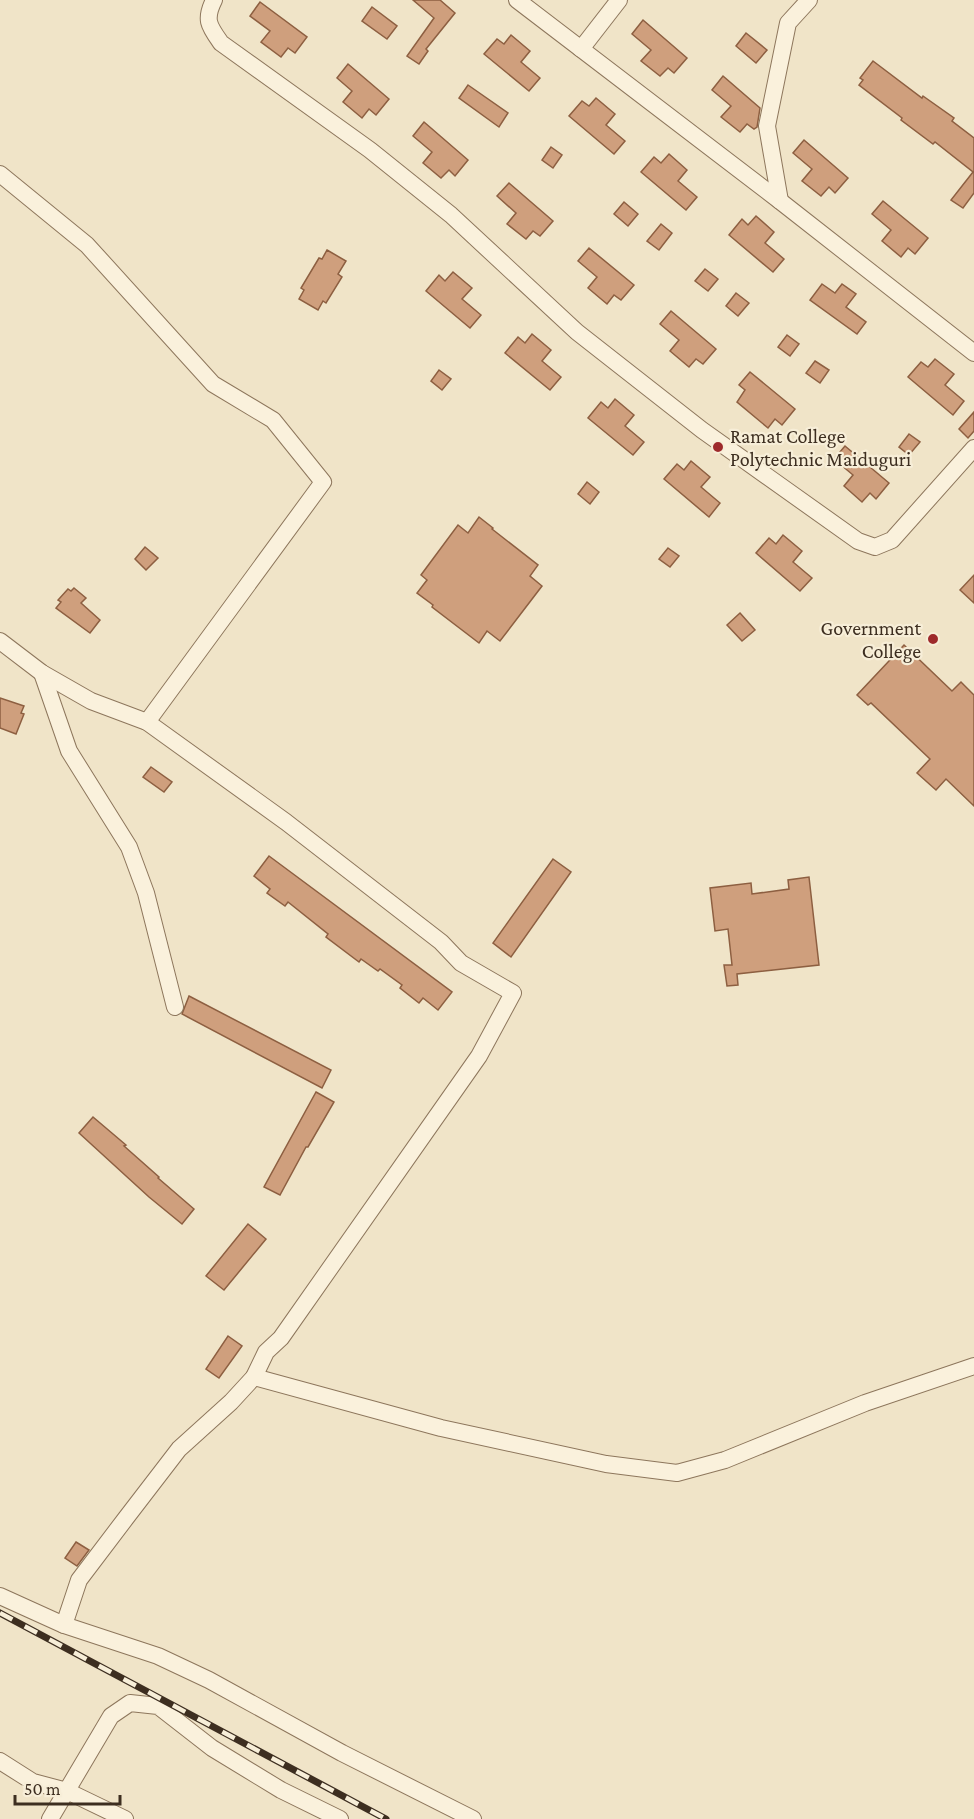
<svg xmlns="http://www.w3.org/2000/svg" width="974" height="1819" viewBox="0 0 974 1819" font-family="'Crimson Pro',serif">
<rect width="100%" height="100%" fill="#f0e4c8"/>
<g fill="#cf9f7d" stroke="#8d5f41" stroke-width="1.5">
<path d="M413,0h27l15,13 -29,36 2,2 -9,13 -12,-8 27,-38z"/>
<path d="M260,2l47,35 -12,16 -7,-5 -7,9 -20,-15 9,-11 -20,-15z"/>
<path d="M372,7l25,19 -10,13 -25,-18z"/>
<path d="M643,20l44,38 -13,15 -6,-5 -8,8 -19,-15 10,-11 -19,-16z"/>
<path d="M746,33l21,17 -11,13 -20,-17z"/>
<path d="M511,35l19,16 -9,11 19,16 -11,13 -45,-37 13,-15 7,5z"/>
<path d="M873,61l49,37 1,-2 31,22 -2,3 22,17v55l-11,15 -12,-8 22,-28 -38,-30 -2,2 -32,-24 1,-2 -43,-33 4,-5 -3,-2z"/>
<path d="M348,64l41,35 -13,16 -7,-6 -7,9 -19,-16 9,-11 -15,-13z"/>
<path d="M723,76l37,32 -3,19 -3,2 -7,-5 -7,8 -19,-15 10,-11 -19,-16z"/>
<path d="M468,85l40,28 -9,14 -40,-29z"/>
<path d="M596,98l19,16 -9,11 19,16 -11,13 -45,-38 13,-15 7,5z"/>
<path d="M424,122l44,38 -13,16 -6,-6 -8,8 -18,-15 9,-11 -19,-16z"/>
<path d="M804,140l44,38 -13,15 -6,-6 -8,9 -19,-15 10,-12 -19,-16z"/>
<path d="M551,147l11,8 -9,13 -11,-8z"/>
<path d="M669,154l18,16 -9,11 19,16 -11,13 -45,-38 13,-15 7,6z"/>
<path d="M509,183l44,38 -13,15 -7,-5 -7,8 -19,-15 9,-11 -19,-17z"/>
<path d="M883,201l45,37 -13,16 -7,-6 -7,9 -19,-16 9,-11 -19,-16z"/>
<path d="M624,202l14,12 -10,12 -14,-12z"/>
<path d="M756,216l18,16 -9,11 19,16 -11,13 -44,-37 13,-16 6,6z"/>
<path d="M661,224l11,9 -13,17 -12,-9z"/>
<path d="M589,248l45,37 -13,15 -7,-5 -7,9 -19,-16 9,-11 -19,-16z"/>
<path d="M327,250l19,11 -8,13 4,3 -16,26 -3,-2 -5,9 -19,-11 5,-9 -3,-2 18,-30 3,1z"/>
<path d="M705,269l13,10 -10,12 -13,-10z"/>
<path d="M453,272l19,16 -10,11 19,16 -11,13 -44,-37 13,-16 6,6z"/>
<path d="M822,284l13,9 7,-9 14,10 -10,13 20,15 -9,12 -47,-34z"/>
<path d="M736,293l13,10 -11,13 -12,-10z"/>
<path d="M671,311l45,38 -13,15 -7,-5 -7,8 -19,-16 9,-11 -19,-16z"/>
<path d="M532,334l19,16 -9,11 19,16 -11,13 -45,-37 13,-16 7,6z"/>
<path d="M787,335l12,9 -9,12 -12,-9z"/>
<path d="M935,359l19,15 -9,11 19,16 -11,14 -45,-38 13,-15 7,5z"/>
<path d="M815,361l14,9 -9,13 -14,-10z"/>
<path d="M439,370l12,9 -9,11 -11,-9z"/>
<path d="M750,372l45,37 -13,16 -7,-6 -7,9 -31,-26 8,-12 -6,-5z"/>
<path d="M615,399l19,16 -9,11 19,16 -11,13 -45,-37 13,-16 7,6z"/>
<path d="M974,412v19l-6,7 -9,-9z"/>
<path d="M909,434l11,8 -11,13 -10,-8z"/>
<path d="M845,446l44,37 -13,16 -6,-6 -8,9 -18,-16 9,-11 -19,-16z"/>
<path d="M691,461l19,16 -9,10 19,16 -11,14 -45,-38 13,-15 7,6z"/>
<path d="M587,482l12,10 -9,12 -12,-10z"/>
<path d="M479,517l14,11 -1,1 46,36 -8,11 12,10 -42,55 -13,-10 -8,12 -47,-36 1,-2 -16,-12 10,-13 -6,-5 37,-50 10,8z"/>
<path d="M783,535l19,16 -9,11 19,16 -12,13 -44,-38 13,-15 7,6z"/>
<path d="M145,547l13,11 -12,12 -11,-11z"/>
<path d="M668,548l11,8 -9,11 -11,-8z"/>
<path d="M974,575v28l-14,-13z"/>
<path d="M74,588l12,10 -5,5 19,17 -10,13 -34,-25 5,-6 -3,-2 10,-11 3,2z"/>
<path d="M740,613l15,17 -13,11 -15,-16z"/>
<path d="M904,645l48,46 9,-9 13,13v111l-28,-27 -10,11 -19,-17 13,-14 -59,-56 -3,2 -11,-10z"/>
<path d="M0,698l24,8 -3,7 3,1 -8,20 -16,-6z"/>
<path d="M151,767l21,15 -8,10 -21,-15z"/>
<path d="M269,856l183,136 -14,18 -15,-12 -4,5 -19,-15 2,-3 -22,-16 -2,2 -17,-12 -2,3 -33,-25 2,-3 -40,-32 -3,4 -18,-13 3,-4 -16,-13z"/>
<path d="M553,859l18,13 -60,85 -18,-14z"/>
<path d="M809,877l10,88 -82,9 1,11 -11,1 -3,-21h8l-4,-36 -13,2 -5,-43 41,-5 1,11 37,-5 -1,-9z"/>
<path d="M189,996l142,74 -9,18 -140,-74z"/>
<path d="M316,1092l18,10 -26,45h-2l-26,48 -16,-8z"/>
<path d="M93,1117l33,28 -2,1 35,31 -1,1 36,31 -12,15 -33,-27 -70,-64z"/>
<path d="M248,1224l18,15 -42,51 -18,-14z"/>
<path d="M228,1336l14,10 -23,32 -13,-9z"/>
<path d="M76,1542l13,8 -12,16 -12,-8z"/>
</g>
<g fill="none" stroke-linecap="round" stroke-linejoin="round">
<defs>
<g id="minor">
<path d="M214,0c-10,20 -5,26 7,43l149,107 81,65 126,117 125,98 156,111 17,6 17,-7 82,-92"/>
<path d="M517,0l263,201 194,152"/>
<path d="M581,49l38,-49"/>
<path d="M0,174l87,71 126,139 60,36 50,62 -176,240"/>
<path d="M780,201l-13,-75 21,-103 21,-23"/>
<path d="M0,641l42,32 49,28 56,21 139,100 155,120 20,21 52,30 -34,63 -198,282 -15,14 -12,25 -23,25 -52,47 -53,69 -47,62 -15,45"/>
<path d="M42,673l27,78 60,96 17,46 29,114"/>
<path d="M254,1377l187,51 165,36 71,9 48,-13 140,-57 109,-37"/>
<path d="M0,1596l64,29 94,31 51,24 133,73 131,66"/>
<path d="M0,1761l33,21 34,9 58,28"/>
<path d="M50,1819l61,-103 19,-13 28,3 54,42 69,42 59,29"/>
</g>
</defs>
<use href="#minor" stroke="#8d765c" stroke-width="18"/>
<use href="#minor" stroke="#faf1dc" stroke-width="16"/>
<defs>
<path id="rail" d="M0,1613l386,206"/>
</defs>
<use href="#rail" stroke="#3d2e20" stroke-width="7"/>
<use href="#rail" stroke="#f7eed8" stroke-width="4.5" stroke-dasharray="14" stroke-linecap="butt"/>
</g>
<g fill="#9e2a2b" stroke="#f7eed8" stroke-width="2">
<circle cx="718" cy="447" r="6"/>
<circle cx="933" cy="639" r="6"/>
</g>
<g text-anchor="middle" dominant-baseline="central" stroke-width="4.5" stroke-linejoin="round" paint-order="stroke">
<g font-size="20" fill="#3d2e20" stroke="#f7eed8" text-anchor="start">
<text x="730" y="436">Ramat College<tspan x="730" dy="23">Polytechnic Maiduguri</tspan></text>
<text x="921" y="628" text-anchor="end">Government<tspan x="921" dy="23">College</tspan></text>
</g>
</g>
<path d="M15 1795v9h105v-9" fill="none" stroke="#3d2e20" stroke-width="3"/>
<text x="24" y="1795" font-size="18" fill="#3d2e20" stroke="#f7eed8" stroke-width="4.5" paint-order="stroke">50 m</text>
</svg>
